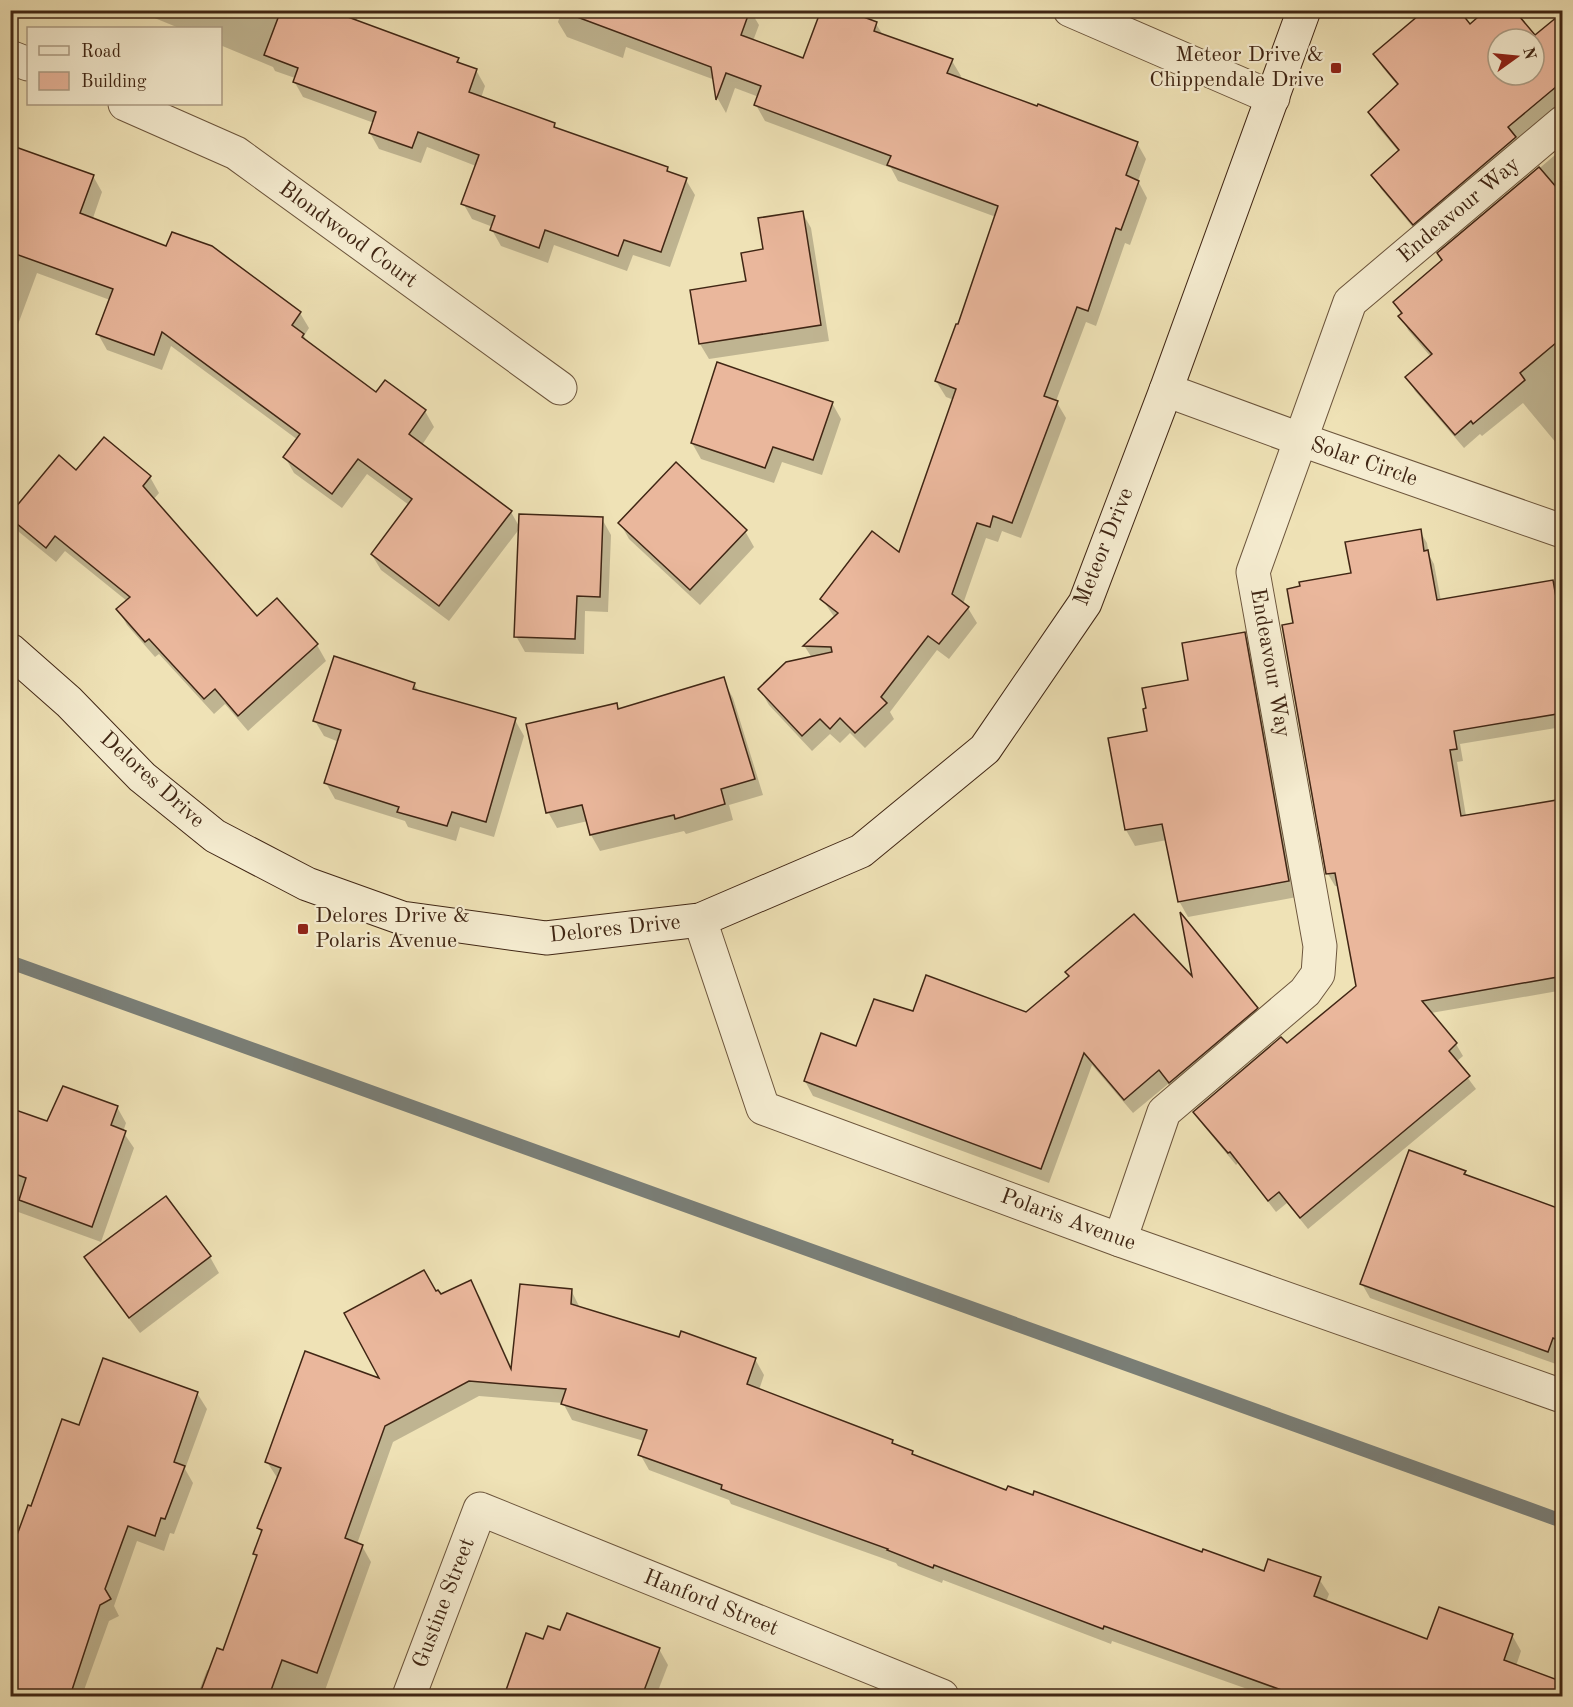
<svg xmlns="http://www.w3.org/2000/svg" width="1573" height="1707" viewBox="0 0 1573 1707" font-family="'Old Standard TT',serif">
<rect width="100%" height="100%" fill="#efe2b6"/>
<filter id="stains"><feTurbulence type="fractalNoise" baseFrequency=".00333" numOctaves="4"/><feColorMatrix values="0 0 0 0 .2 0 0 0 0 .09 0 0 0 0 .02 0 0 0 .5 -.17"/></filter>
<radialGradient id="worn" r=".72"><stop offset=".6" stop-color="#630" stop-opacity="0"/><stop offset="1" stop-color="#630" stop-opacity=".3"/></radialGradient>
<g fill="#0003" fill-rule="evenodd">
<path d="M135,10h225l-4,12 102,37 3,6 15,5 9,16 -4,12 73,27 3,5 110,38 3,6 16,6 9,15 -25,72 -37,-12 -6,16 -73,-26 -6,18 -47,-17 -9,-16 1,-3 -21,-8 -9,-16 13,-37 -49,-19 -6,16 -42,-14 -9,-16 4,-10 -71,-26 -9,-16 1,-3 -20,-7 -2,-4 -53,-22v-17h-41z"/>
<path d="M562,10h188l9,15 -6,16 51,19 72,-36 7,11 69,26 9,15 -1,3 177,64 9,16 -8,22 9,17 -17,47 -5,-2 -29,83 -10,-4 -30,79 10,17 -45,120 -19,-7 -4,11 -12,-4 -23,66 5,4 9,15 -28,36 -12,-9 -47,62 4,7 -29,29 -15,-15 -10,10 -10,-9 -18,17 -43,-46 -9,-15 52,-32 -7,-11 30,-29 -13,-19 78,-45 54,-154 -8,-3 -10,-16 23,-55 37,-109 -98,-36 -7,-13 -126,-47 -9,-16 3,-8 -24,-9 -9,25 -8,-14 -3,-19 -89,-33 -3,11 -56,-21 -9,-15z"/>
<path d="M1562,14v106l-141,117 -40,-48 -8,-14 26,-23 -22,-26 -8,-13 29,-27 -15,-18 -8,-13 95,-29 65,11zM1498,39h36v36h-36z"/>
<path d="M10,147l83,29 9,16 -9,26 207,95 9,15 -5,8 4,7 68,51 9,-12 40,29 9,16 -12,18 89,67 9,16 -71,93 -68,-51 -9,-15 37,-50 -42,-31 -25,34 -48,-35 -9,-16 13,-17 -127,-94 -9,24 -55,-20 -9,-16 12,-34 -73,-27 -27,73z"/>
<path d="M1562,149v301l-39,-47 -41,33 -2,-2 -16,14 -49,-57 -8,-14 24,-20 -23,-27 -13,-28 48,-40 -4,-8z"/>
<path d="M802,212l9,16 18,113 -120,18 -9,-15 48,-61 17,-32z"/>
<path d="M832,403l9,16 -19,56 -40,-13 -8,21 -73,-24 -9,-16z"/>
<path d="M77,472l73,5 9,16 -6,7 104,119 20,-18 40,44 9,16 -78,70 -23,-27 -11,10 -55,-60 -4,3 -28,-32 -9,-16 9,-8 -62,-50 -9,11 -37,-30 -9,-15z"/>
<path d="M602,519l9,16 -3,77 -23,-1 -1,43 -59,-2 -9,-16z"/>
<path d="M620,523l125,8 9,16 -54,58 -71,-66z"/>
<path d="M1420,531l7,12 2,12 5,9 7,37 121,-21v22l-78,67h78v58l-102,17 3,17 -6,1 9,54 96,-16v193h-3l-1,-2 -127,22 25,31 7,12 -7,6 20,27 -168,140 -21,-26 -11,9 -38,-49 -2,2 -33,-40 -8,-13 92,-67 70,-59 -18,-100h-4l-7,-12 -34,-249 59,-51z"/>
<path d="M1244,633l9,16 44,248 -109,20 -9,-16 -12,-61 -32,6 -9,-16 -17,-91 40,-7z"/>
<path d="M724,682l9,16 30,97 -34,10 4,15 -47,14 -2,-3 -84,20 -9,-16 -3,-14 -31,7 -9,-16 68,-107 3,5z"/>
<path d="M414,684l5,8 96,28 9,16 -30,101 -34,-10 -4,14 -48,-14 -3,-6 -70,-22 -9,-16 13,-41 -15,-6 -9,-15z"/>
<path d="M1195,981l61,27 9,15 -86,73 -11,-12 -35,29 -41,-48 -43,118 -236,-87 -8,-15 109,-68 113,1z"/>
<path d="M117,1107l9,16 -3,9 11,16 -33,94 -91,-33v-100l38,14z"/>
<path d="M1465,1172l3,5 94,35v153l-6,-3v2l-186,-66 -8,-14z"/>
<path d="M166,1198l44,59 9,16 -79,60 -45,-59 -9,-16z"/>
<path d="M470,1282l10,15 33,74 58,-81 9,18 175,51 9,16 -5,15 133,51 3,5 17,7 3,4 92,35 257,81 55,6 10,15 -3,8 102,39 84,-6 9,16 -5,15 46,17v13h-295l-155,-55 -1,3 -168,-64 -1,3 -44,-17 -2,-3 -165,-59 -2,-4 -80,-30 -9,-16 4,-13 -72,-21 -9,-17 -84,-7 -86,46 -36,102 5,2 9,16 -48,134h-126l10,-26h3l14,-18 33,-94 -2,-5 7,-19 -3,-6 19,-49 -11,-17 115,-81 54,-88 4,3z"/>
<path d="M197,1393l10,16 -22,60 8,14 -19,51 -4,-1 -6,18 -27,-10 -23,65 5,10 -10,5 -26,72 -3,-1 -2,4h-68v-136l53,-140 17,7z"/>
<path d="M561,1632l98,17 9,16 -12,31h-151l3,-6 35,-49z"/>
<path d="M747,1692l12,4h-14z"/>
</g>
<g fill="none" stroke-linecap="round" stroke-linejoin="round">
<path stroke="#7a7f78" stroke-width="14" d="M10,962l1552,559"/>
</g>
<g fill="#eab79c" stroke="#402614" stroke-width="1.5" fill-rule="evenodd">
<path d="M281,10h48l130,48 -2,4 20,7 -8,23 86,31 -1,4 114,40 -1,4 20,7 -26,74 -37,-12 -6,16 -73,-26 -6,18 -49,-18 5,-14 -34,-12 18,-49 -61,-23 -6,16 -43,-15 7,-21 -83,-30 5,-14 -34,-13z"/>
<path d="M570,10h180l-9,25 62,23 18,-48h24l32,12 -3,9 79,28 -6,14 90,33 1,-2 100,38 -12,33 13,6 -18,49 -5,-2 -28,83 -11,-4 -33,89 14,5 -46,122 -19,-7 -3,11 -13,-4 -25,71 17,13 -30,37 -11,-8 -47,61 6,6 -32,30 -15,-15 -10,11 -10,-10 -18,17 -44,-47 28,-27 46,-10 -1,-5 -28,-1 35,-33 -18,-14 52,-68 27,21 57,-163 -21,-8 21,-57h2l40,-118 -111,-41 4,-9 -137,-51 7,-19 -35,-13 -10,27 -5,-33 -142,-53z"/>
<path d="M1425,10h34l11,14 16,-14h28l21,25 28,-23v69l-55,46 8,10 -103,88 -42,-50 28,-25 -31,-38 30,-28 -25,-30zM1498,39h36v36h-36z"/>
<path d="M10,145l84,30 -14,38 86,33 6,-14 40,14 89,66 -9,13 12,9 -2,3 74,55 9,-12 41,30 -17,24 103,77 -73,95 -68,-52 41,-55 -54,-40 -26,35 -49,-37 17,-23 -138,-102 -8,23 -58,-21 17,-45 -103,-37z"/>
<path d="M1539,167l24,28v142l-43,36 5,7 -52,44 -2,-3 -16,14 -50,-58 27,-23 -34,-38 4,-3 -9,-11 49,-42 -5,-7z"/>
<path d="M803,211l18,114 -122,19 -9,-54 56,-9 -5,-28 22,-4 -5,-31z"/>
<path d="M717,362l116,40 -20,58 -40,-13 -8,21 -74,-25z"/>
<path d="M104,437l47,39 -8,10 114,130 20,-18 41,46 -80,72 -23,-27 -11,10 -55,-60 -4,3 -29,-33 14,-12 -75,-61 -9,12 -36,-30v-4l49,-59 17,15z"/>
<path d="M676,462l71,68 -57,60 -72,-67z"/>
<path d="M519,514l84,3 -3,80 -23,-1 -2,43 -61,-2z"/>
<path d="M1421,529l3,22 4,-1 9,50 116,-20 10,57v76l-109,18 3,18 -7,1 11,66 102,-17v177l-141,25 35,42 -8,8 21,25 -170,142 -21,-26 -11,9 -38,-49 -2,1 -35,-41 88,-75 6,6 69,-57 -21,-113 -9,1 -44,-249 11,-2 -6,-34 13,-3 -1,-4 52,-9 -6,-31z"/>
<path d="M1245,632l44,249 -111,21 -16,-78 -37,6 -17,-92 39,-7 -4,-22 3,-1 -4,-20 46,-8 -6,-37z"/>
<path d="M334,656l81,27 -2,6 103,29 -30,104 -34,-10 -5,14 -50,-14 2,-5 -75,-24 17,-53 -28,-9z"/>
<path d="M724,677l31,102 -34,10 4,15 -50,15 -1,-4 -84,20 -8,-30 -36,8 -20,-89 91,-21 1,6z"/>
<path d="M1180,912l78,96 -89,75 -10,-13 -35,30 -40,-47 -43,116 -237,-88 17,-48 35,13 18,-47 39,12 13,-36 100,37 43,-36 -4,-4 69,-58 58,62z"/>
<path d="M63,1086l55,20 -7,19 15,6 -34,96 -73,-27 7,-22 -16,-6v-64l37,13z"/>
<path d="M1409,1150l57,21 -2,3 99,36v132l-10,-4 -5,14 -188,-68z"/>
<path d="M166,1196l45,60 -82,62 -45,-61z"/>
<path d="M424,1270l12,21 2,-1 3,4 30,-14 40,89 9,-85 52,5 -1,15 108,33 2,-6 75,27 -9,26 146,56 -1,3 21,8 -1,3 94,36 2,-4 25,9 1,-4 168,61 1,-3 61,22 4,-12 53,18 -7,19 113,43 12,-32 74,27 -9,26 59,22v14h-265l-194,-70 -1,3 -169,-64 -1,3 -46,-18 1,-1 -167,-60 1,-4 -84,-30 9,-25 -86,-26 5,-15 -97,-8 -84,45 -40,112 18,7 -46,128 -35,-13 -13,36h-70l18,-48 6,2 34,-95 -4,-1 9,-24 -5,-2 24,-60 -16,-6 40,-111 74,27 -35,-65z"/>
<path d="M103,1358l95,34 -24,70 11,4 -20,53 -4,-1 -6,18 -27,-10 -23,63 6,10 -11,6 -30,91h-60v-142l18,-49 3,1 31,-87 17,6z"/>
<path d="M567,1613l93,35 -18,48h-138l22,-63 17,6 5,-13 12,4z"/>
</g>
<g fill="none" stroke-linecap="round" stroke-linejoin="round">
<defs>
<g id="street">
<path d="M1070,10l203,88"/>
<path d="M10,57l18,7"/>
<path d="M125,104l111,49 324,235"/>
<path d="M1166,390l136,50 260,91"/>
<path d="M700,920l63,188 357,132 442,156"/>
<path d="M1120,1240l44,-128 141,-120 13,-18 2,-28 -67,-374 97,-270 212,-179"/>
<path d="M409,1696l71,-187 462,187"/>
</g>
<path id="secondary" d="M10,650l59,52 73,75 73,59 92,48 95,34 144,20 154,-18 161,-69 124,-102 100,-146 81,-213 138,-380"/>
</defs>
<use href="#street" stroke="#6c553c" stroke-width="35"/>
<use href="#secondary" stroke="#402614" stroke-width="35"/>
<use href="#street" stroke="#f5ecd0" stroke-width="33"/>
<use href="#secondary" stroke="#f5ecd0" stroke-width="33"/>
</g>
<g fill="#8f2418" stroke="#f5ecd0" stroke-width="2">
<rect x="1330" y="62" width="12" height="12" rx="3"/>
<rect x="297" y="923" width="12" height="12" rx="3"/>
</g>
<g text-anchor="middle" dominant-baseline="central" stroke-width="4.5" stroke-linejoin="round" paint-order="stroke">
<g font-size="22" fill="#402614" stroke="#f5ecd0" text-anchor="end">
<text x="1324" y="55">Meteor Drive &amp;<tspan x="1324" dy="25">Chippendale Drive</tspan></text>
<text x="315" y="916" text-anchor="start">Delores Drive &amp;<tspan x="315" dy="25">Polaris Avenue</tspan></text>
</g>
<g font-size="22" fill="#402614" stroke="#f5ecd0">
<text transform="translate(1459 210) rotate(-40)">Endeavour Way</text>
<text transform="translate(348 235) rotate(36)">Blondwood Court</text>
<text transform="translate(1364 462) rotate(19)">Solar Circle</text>
<text transform="translate(1104 547) rotate(-68)">Meteor Drive</text>
<text transform="translate(1270 663) rotate(80)">Endeavour Way</text>
<text transform="translate(152 780) rotate(42)">Delores Drive</text>
<text transform="translate(615 929) rotate(-6)">Delores Drive</text>
<text transform="translate(1068 1220) rotate(20)">Polaris Avenue</text>
<text transform="translate(444 1603) rotate(-69)">Gustine Street</text>
<text transform="translate(711 1603) rotate(22)">Hanford Street</text>
</g>
</g>
<rect width="1573" height="1707" fill="none" stroke="#efe2b6" stroke-width="36"/>
<rect x="12" y="12" width="1549" height="1683" fill="none" stroke="#402614" stroke-width="3"/>
<rect x="18" y="18" width="1537" height="1671" fill="none" stroke="#402614" stroke-width="1.5"/>
<rect x="27" y="27" width="195" height="78" fill="#f5ecd0" stroke="#ad9d85" stroke-width="1.5"/>
<rect x="39" y="46" width="30" height="9" fill="#f5ecd0" stroke="#ad9d85" stroke-width="1.5"/>
<text x="81" y="57" font-size="18" fill="#402614">Road</text>
<rect x="39" y="72" width="30" height="18" fill="#eab79c" stroke="#ad9d85" stroke-width="1.5"/>
<text x="81" y="87" font-size="18" fill="#402614">Building</text>
<g transform="translate(1516 57) rotate(75)"><circle r="28" fill="#f5ecd0" stroke="#ad9d85" stroke-width="1.5"/>
<path d="M0-4.5L10 22L0 15L-10 22Z" fill="#8f2418"/>
<text y="-9" font-size="16" font-weight="bold" text-anchor="middle" fill="#402614">N</text>
</g>
<rect width="100%" height="100%" filter="url(#stains)"/>
<rect width="100%" height="100%" fill="url(#worn)"/>
</svg>
